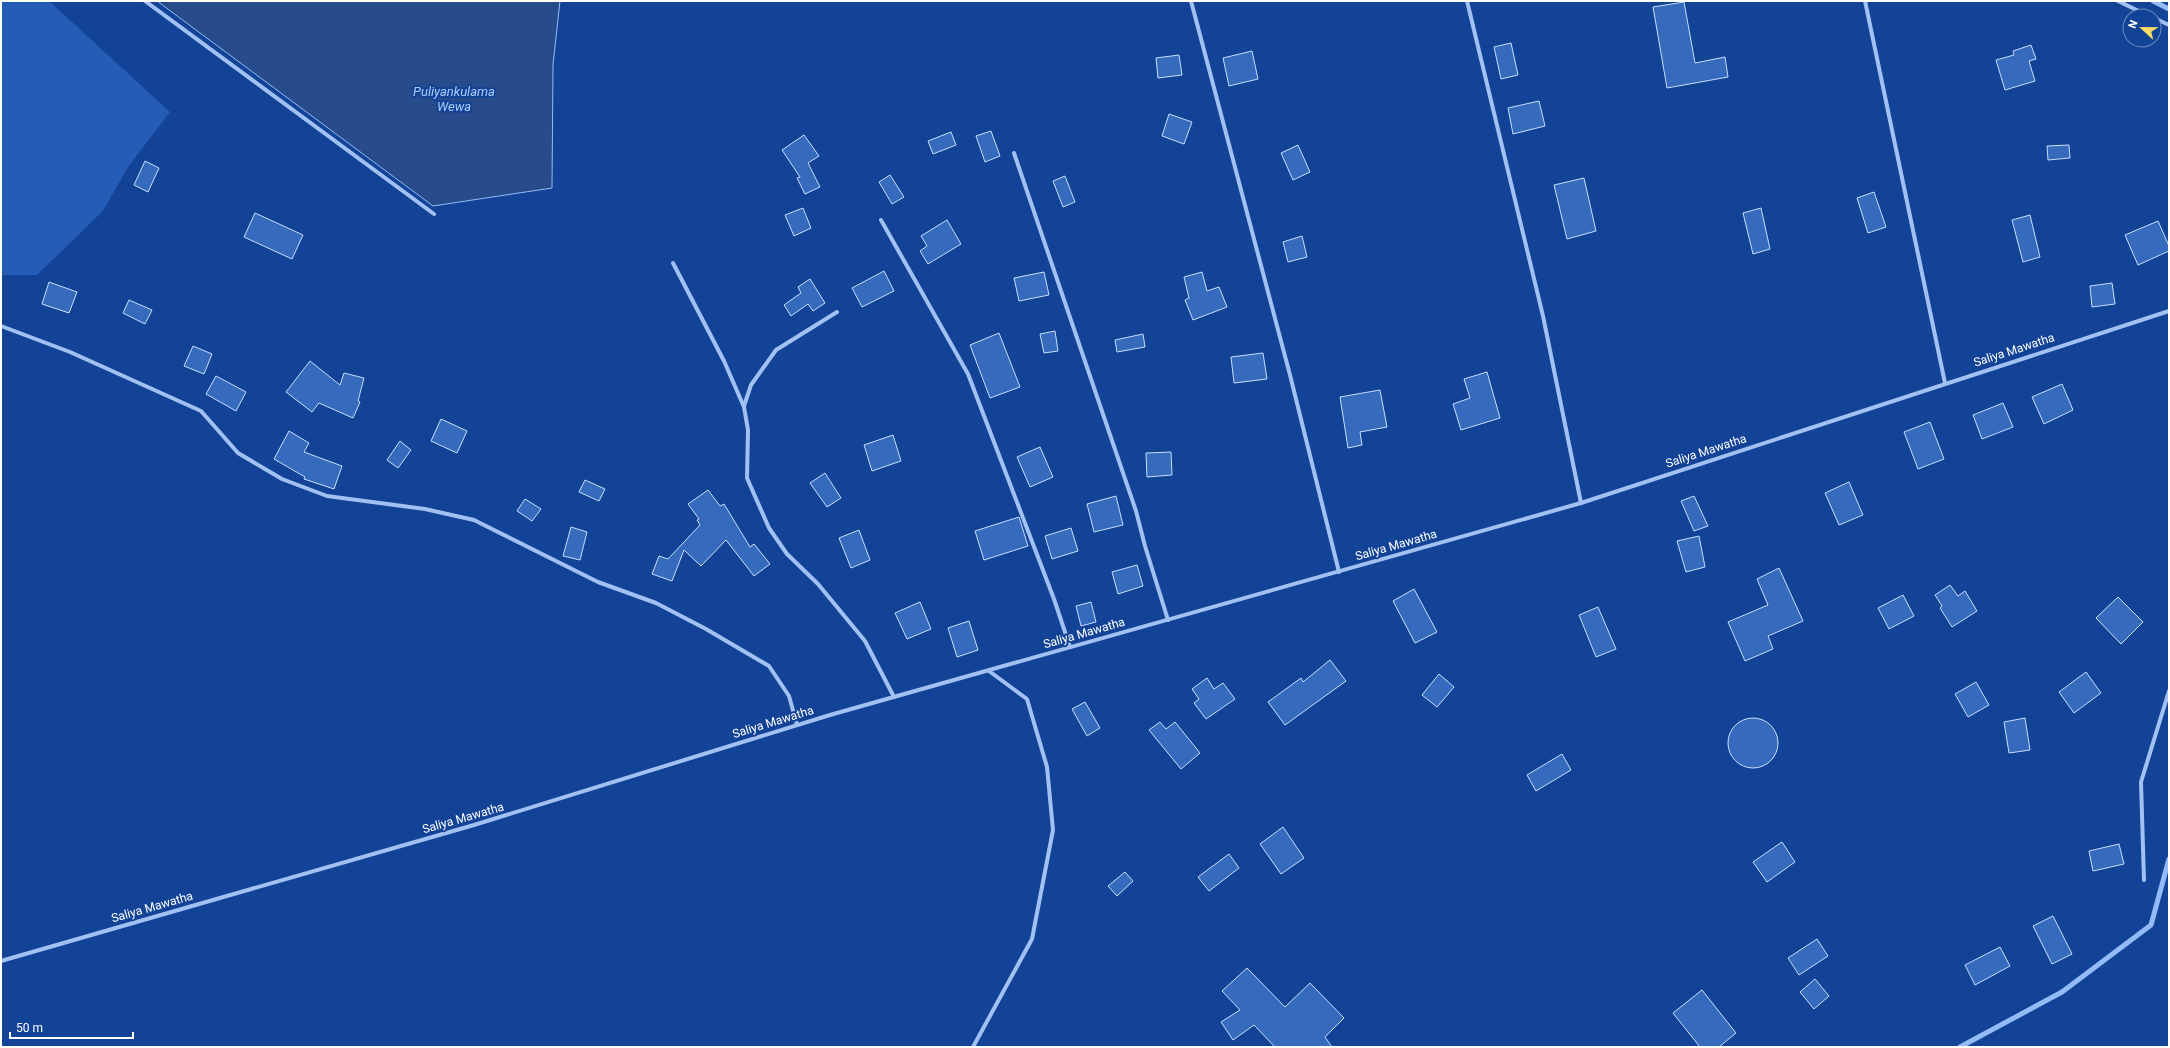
<svg xmlns="http://www.w3.org/2000/svg" width="2170" height="1048" viewBox="0 0 2170 1048" font-family="Roboto,sans-serif">
<rect width="100%" height="100%" fill="#124397"/>
<path fill="#245cb6" d="M2,1h47l121,111 -42,55 -25,44 -66,64h-36z"/>
<path fill="#284c8b" stroke="#94bbf7" d="M157,1h403l-7,64 -1,123 -119,18z"/>
<g fill="none" stroke-linecap="round" stroke-linejoin="round">
<g stroke="#94bbf7" stroke-width="5">
<path d="M2153,1l16,8"/>
<path d="M1960,1047l102,-55 89,-67 18,-66"/>
</g>
</g>
<g fill="#356abd" stroke="#cadefd">
<path d="M1684,2l11,61 30,-6 3,20 -61,11 -14,-81z"/>
<path d="M1511,43l7,32 -17,4 -7,-32z"/>
<path d="M2031,45l5,14 -7,2 6,20 -30,9 -9,-30 18,-5 -1,-4z"/>
<path d="M1252,51l6,28 -29,7 -6,-28z"/>
<path d="M1179,55l3,20 -24,3 -2,-20z"/>
<path d="M1539,101l6,25 -32,8 -5,-26z"/>
<path d="M1169,114l23,8 -8,22 -22,-8z"/>
<path d="M991,131l9,25 -15,6 -9,-26z"/>
<path d="M951,132l5,13 -23,9 -5,-13z"/>
<path d="M804,135l15,21 -11,7 12,24 -15,7 -8,-16 3,-1 -18,-27z"/>
<path d="M1298,145l12,27 -17,8 -12,-27z"/>
<path d="M2069,145l1,13 -22,2 -1,-14z"/>
<path d="M145,161l14,7 -11,24 -14,-7z"/>
<path d="M890,175l14,22 -12,7 -13,-22z"/>
<path d="M1065,176l10,26 -12,5 -10,-26z"/>
<path d="M1584,178l12,53 -29,8 -13,-54z"/>
<path d="M1874,192l12,35 -18,6 -11,-35z"/>
<path d="M803,208l8,20 -17,8 -9,-21z"/>
<path d="M1761,208l9,41 -17,5 -10,-41z"/>
<path d="M255,213l48,22 -11,24 -48,-22z"/>
<path d="M2030,215l10,42 -17,5 -11,-42z"/>
<path d="M947,220l14,24 -33,20 -8,-13 7,-5 -6,-10z"/>
<path d="M2158,221l11,25v5l-31,14 -13,-30z"/>
<path d="M1302,236l5,21 -19,5 -5,-20z"/>
<path d="M884,271l10,20 -32,16 -10,-19z"/>
<path d="M1044,272l5,23 -30,6 -5,-23z"/>
<path d="M1202,272l5,19 12,-4 8,20 -34,13 -8,-20 4,-2 -5,-21z"/>
<path d="M810,279l15,24 -12,8 -5,-7 -17,12 -7,-11 17,-12 -3,-6z"/>
<path d="M49,282l28,10 -8,21 -27,-9z"/>
<path d="M2112,283l3,21 -23,3 -2,-21z"/>
<path d="M129,300l23,10 -7,14 -22,-11z"/>
<path d="M1055,331l3,20 -14,2 -4,-19z"/>
<path d="M999,333l21,54 -30,11 -20,-53z"/>
<path d="M1143,334l2,13 -28,5 -2,-12z"/>
<path d="M193,346l19,8 -8,20 -20,-8z"/>
<path d="M1263,353l4,26 -33,4 -3,-26z"/>
<path d="M310,361l30,24 4,-12 20,5 -6,23 2,1 -7,16 -34,-15 -7,9 -26,-20z"/>
<path d="M1487,372l13,46 -39,12 -8,-26 17,-6 -6,-19z"/>
<path d="M216,376l30,16 -10,19 -30,-17z"/>
<path d="M2062,384l11,26 -29,14 -12,-27z"/>
<path d="M1380,390l7,37 -27,5 2,13 -14,3 -8,-51z"/>
<path d="M2003,403l10,24 -31,12 -9,-24z"/>
<path d="M441,419l26,12 -10,22 -26,-12z"/>
<path d="M1930,422l14,37 -26,10 -14,-37z"/>
<path d="M289,431l20,12 -5,9 38,14 -8,23 -30,-10 1,-2 -31,-18z"/>
<path d="M893,435l8,26 -29,10 -8,-26z"/>
<path d="M400,441l11,9 -13,18 -11,-8z"/>
<path d="M1040,447l13,30 -23,10 -13,-30z"/>
<path d="M1171,452l1,23 -25,2 -1,-24z"/>
<path d="M825,473l16,25 -14,9 -17,-24z"/>
<path d="M585,480l20,9 -6,12 -20,-9z"/>
<path d="M1849,482l14,33 -24,10 -14,-32z"/>
<path d="M708,490l12,16 4,-2 26,43 4,-3 16,20 -16,12 -28,-36 -25,26 -17,-16 -12,31 -20,-7 7,-18 9,3 32,-34 -3,-5 2,-1 -11,-15z"/>
<path d="M1116,496l7,29 -29,7 -7,-28z"/>
<path d="M1694,496l14,30 -14,5 -13,-30z"/>
<path d="M525,499l16,10 -9,12 -15,-10z"/>
<path d="M1019,517l9,29 -44,14 -9,-29z"/>
<path d="M571,527l16,5 -7,28 -17,-4z"/>
<path d="M1071,528l7,23 -26,8 -7,-23z"/>
<path d="M859,530l11,30 -19,8 -12,-30z"/>
<path d="M1699,536l6,31 -19,5 -9,-31z"/>
<path d="M1137,565l6,21 -25,8 -6,-22z"/>
<path d="M1779,568l24,53 -35,15 5,13 -28,12 -17,-39 40,-17 -11,-26z"/>
<path d="M1950,585l8,11 7,-5 12,20 -25,16 -12,-19 2,-2 -7,-11z"/>
<path d="M1414,589l23,43 -22,11 -22,-42z"/>
<path d="M1903,595l11,21 -25,13 -11,-21z"/>
<path d="M2118,597l25,25 -22,22 -25,-26z"/>
<path d="M920,602l11,27 -24,10 -12,-26z"/>
<path d="M1091,602l5,20 -15,4 -5,-20z"/>
<path d="M1598,607l18,42 -20,8 -17,-42z"/>
<path d="M969,621l9,29 -21,7 -9,-29z"/>
<path d="M1330,660l16,21 -61,44 -17,-23 33,-24 2,4z"/>
<path d="M2086,672l15,21 -27,20 -15,-21z"/>
<path d="M1439,674l15,13 -17,20 -15,-12z"/>
<path d="M1207,678l7,11 9,-6 12,16 -29,20 -12,-16 5,-4 -7,-10z"/>
<path d="M1976,682l13,23 -21,12 -13,-23z"/>
<path d="M1085,702l15,26 -13,8 -15,-27z"/>
<path d="M2025,718l5,32 -21,3 -5,-31z"/>
<circle cx="1753" cy="743" r="25"/>
<path d="M1160,722l6,7 9,-7 25,31 -19,16 -32,-39z"/>
<path d="M1562,754l9,16 -35,21 -9,-16z"/>
<path d="M1283,827l21,31 -23,16 -21,-30z"/>
<path d="M1782,842l13,20 -28,20 -14,-20z"/>
<path d="M2119,844l5,20 -31,7 -4,-20z"/>
<path d="M1229,854l10,14 -30,23 -11,-14z"/>
<path d="M1125,872l8,9 -16,15 -9,-10z"/>
<path d="M2053,916l19,38 -20,10 -19,-38z"/>
<path d="M1817,939l11,17 -29,19 -11,-17z"/>
<path d="M2000,947l10,19 -35,19 -10,-20z"/>
<path d="M1247,968l38,39 25,-24 34,35 -19,19 7,10h-57l-21,-22 -21,15 -12,-18 19,-12 -18,-19z"/>
<path d="M1815,979l14,17 -15,13 -14,-17z"/>
<path d="M1702,990l34,43 -17,14h-19l-27,-34z"/>
</g>
<g fill="none" stroke-linecap="round" stroke-linejoin="round">
<g stroke="#a2c1f3" stroke-width="4">
<path d="M145,1l289,213"/>
<path d="M1191,1l99,374 49,197"/>
<path d="M1467,1l76,315 38,187"/>
<path d="M1865,1l80,382"/>
<path d="M2118,1l31,15"/>
<path d="M2154,18l15,7"/>
<path d="M1014,153l122,358 9,35 23,74"/>
<path d="M881,220l87,154 86,225 16,48"/>
<path d="M673,263l51,98 20,46 4,23 -1,48 22,50 18,26 31,30 47,57 29,56"/>
<path d="M1,326l69,26 131,59 37,42 44,26 45,17 98,13 49,11 124,62 58,21 50,26 63,37 20,30 8,29"/>
<path d="M744,406l7,-21 25,-35 61,-38"/>
<path d="M2144,880l-3,-98 28,-91"/>
<path d="M1,961l473,-136 356,-110 751,-212 588,-192"/>
<path d="M973,1047l59,-108 21,-109 -6,-63 -20,-68 -38,-28"/>
</g>
</g>
<g text-anchor="middle" dominant-baseline="central" stroke-width="4" stroke-linejoin="round" paint-order="stroke">
<g font-size="12" fill="#fff" stroke="#124397">
<text transform="translate(2014 350) rotate(-18)">Saliya Mawatha</text>
<text transform="translate(1706 451) rotate(-18)">Saliya Mawatha</text>
<text transform="translate(1396 545) rotate(-16)">Saliya Mawatha</text>
<text transform="translate(1084 633) rotate(-16)">Saliya Mawatha</text>
<text transform="translate(773 722) rotate(-17)">Saliya Mawatha</text>
<text transform="translate(463 818) rotate(-16)">Saliya Mawatha</text>
<text transform="translate(152 907) rotate(-16)">Saliya Mawatha</text>
</g>
<g font-size="13" font-style="italic" fill="#aeccfa" stroke="#124397">
<text x="454" y="91">Puliyankulama<tspan x="454" dy="15">Wewa</tspan></text>
</g>
</g>
<rect width="2170" height="1048" fill="none" stroke="#ffffff" stroke-width="4"/>
<g transform="translate(2142 28) rotate(292)"><circle r="19" fill="#124397" stroke="#718ec1"/>
<path d="M0-3L7 15L0 10L-7 15Z" fill="#ffdc64"/>
<text y="-6" font-size="11" font-weight="bold" text-anchor="middle" fill="#ffffff">N</text>
</g>
<path d="M10 1032v6h123v-6" fill="none" stroke="#ffffff" stroke-width="2"/>
<text x="16" y="1032" font-size="12" fill="#ffffff" stroke="#124397" stroke-width="3" paint-order="stroke">50 m</text>
</svg>
